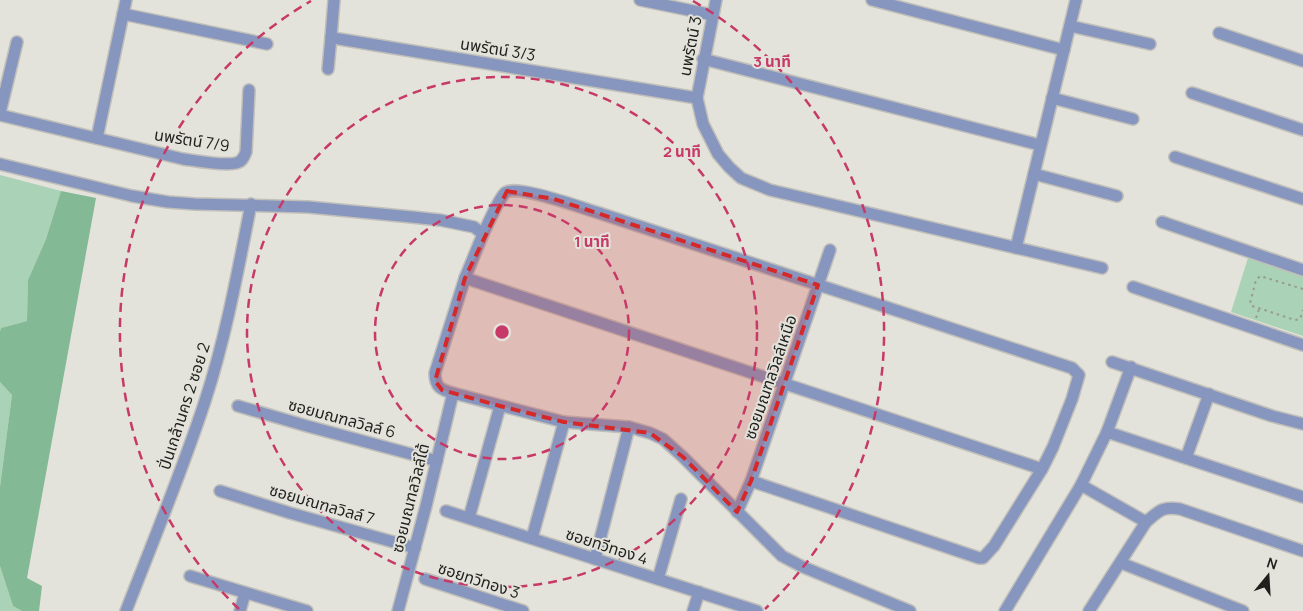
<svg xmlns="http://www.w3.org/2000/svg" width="1303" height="611" viewBox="0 0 1303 611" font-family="Manrope,'Noto Sans Thai',sans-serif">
<rect width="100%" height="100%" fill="#e3e2db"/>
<g fill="#a9d2b6">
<path d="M0,175l61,16 -15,48 -18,41 -1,41 -26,7 -1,3z"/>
<path d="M1248,258l55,19v59l-72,-24z"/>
<path d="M0,382l12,13 -12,92z"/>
<path d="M0,566l13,40 9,5h-22z"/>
</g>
<path fill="#83b995" d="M61,191l35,7 -69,380 15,8 -3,25h-17l-9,-5 -13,-40v-79l12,-92 -12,-13v-51l1,-3 26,-7 1,-41 18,-41z"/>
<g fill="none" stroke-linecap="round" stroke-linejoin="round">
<defs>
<g id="minor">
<path d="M334,0l-3,37 8,2 358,59"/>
<path d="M640,0l73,15"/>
<path d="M716,0l-19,98 6,26 15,30 11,13 12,11 29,12 332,78"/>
<path d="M872,0l192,50"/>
<path d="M123,14l144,30"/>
<path d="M1070,26l80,18"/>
<path d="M1219,33l84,28"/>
<path d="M703,59l337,86"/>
<path d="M328,69l3,-32"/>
<path d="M1192,93l111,37"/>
<path d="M1052,98l81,21"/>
<path d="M0,113l17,-71"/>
<path d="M0,115l183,44c14,2 40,7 53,4 6,-1 8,-6 10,-11l3,-62"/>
<path d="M97,138l29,-138"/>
<path d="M1175,157l128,42"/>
<path d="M0,164l132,32 36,6 27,2 113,3 104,10 28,3 34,7 9,7 -18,44 -30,95c0,14 6,17 18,20l111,29 65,5 21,6 13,6 20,18 99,99 21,11 107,44"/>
<path d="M1034,174l83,22"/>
<path d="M1162,222l141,48"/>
<path d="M483,234c5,-10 15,-34 22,-41 9,-10 80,16 94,20l473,155 7,7 -7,24 -19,48 -11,22 -48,77 -11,12h-4l-228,-77"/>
<path d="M1016,248l60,-248"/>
<path d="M465,278l577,191"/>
<path d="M1133,287l170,58"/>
<path d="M1112,362l160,54 31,8"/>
<path d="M1131,367l-24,65 196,65"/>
<path d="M238,406l69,20 130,35"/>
<path d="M1186,458l23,-64"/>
<path d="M1081,485l65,37"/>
<path d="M220,491l70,22 125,35"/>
<path d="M446,511l311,100"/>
<path d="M737,512l14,-31 79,-231"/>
<path d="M469,518l31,-112"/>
<path d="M532,538l32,-116"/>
<path d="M595,559l34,-132"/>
<path d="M1121,563l122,48"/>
<path d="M190,576l117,35"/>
<path d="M425,579l98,32"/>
<path d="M658,579l23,-80"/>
<path d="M126,611c27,-70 56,-139 79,-210 21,-64 33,-131 46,-197"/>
<path d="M240,611l5,-18"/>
<path d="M398,611l28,-105 27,-113"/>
<path d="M693,611l6,-19"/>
<path d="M1005,611l76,-126 26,-53"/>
<path d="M1089,611l57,-89c13,-11 16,-16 34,-13l123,42"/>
</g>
</defs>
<use href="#minor" stroke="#c0bfb9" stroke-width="14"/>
<g stroke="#9a9994" stroke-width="2" stroke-dasharray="2.5 4" stroke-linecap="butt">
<path d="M1303,289l-43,-13 -4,4 -6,23 2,3 43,14 5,-1 3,-9"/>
<path d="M1256,318l3,-9"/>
</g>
<use href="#minor" stroke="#8796be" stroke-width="11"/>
</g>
<path fill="#d62828" fill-opacity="0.2" stroke="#d62828" stroke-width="4" stroke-dasharray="10 6" stroke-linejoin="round" d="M507,191l47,8 264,86 -67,196 -14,31 -54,-55 -33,-24 -86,-11 -64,-16 -58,-16 -7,-9 30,-103z"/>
<g fill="none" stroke="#c73967" stroke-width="2.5" stroke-dasharray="9 6">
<circle cx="502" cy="332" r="127"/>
<circle cx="502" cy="332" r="255"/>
<path d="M239 609A382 382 0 0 1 311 1M693 1A382 382 0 0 1 765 609"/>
</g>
<g text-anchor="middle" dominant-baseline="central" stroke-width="4" stroke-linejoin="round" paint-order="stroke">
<g font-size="16" fill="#1f1f1c" stroke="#e3e2db">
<text transform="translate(690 46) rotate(-79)">นพรัตน์ 3</text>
<text transform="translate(498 49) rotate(9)">นพรัตน์ 3/3</text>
<text transform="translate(192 140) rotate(9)">นพรัตน์ 7/9</text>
<text transform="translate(770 377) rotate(-71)">ซอยมณฑลวิลล์เหนือ</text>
<text transform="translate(184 406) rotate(-72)">ปิ่นเกล้านคร 2 ซอย 2</text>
<text transform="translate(342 418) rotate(15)">ซอยมณฑลวิลล์ 6</text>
<text transform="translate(410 498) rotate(-76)">ซอยมณฑลวิลล์ใต้</text>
<text transform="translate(322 504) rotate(16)">ซอยมณฑลวิลล์ 7</text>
<text transform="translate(607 546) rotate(18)">ซอยทวีทอง 4</text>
<text transform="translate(479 580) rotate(18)">ซอยทวีทอง 3</text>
</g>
</g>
<circle cx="502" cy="332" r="8" fill="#c73967" stroke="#e3e2db" stroke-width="2.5"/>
<g font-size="15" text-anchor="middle" font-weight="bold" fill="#c73967" stroke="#e3e2db" stroke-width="4" stroke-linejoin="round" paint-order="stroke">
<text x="772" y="67">3 นาที</text>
<text x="682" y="157">2 นาที</text>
<text x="592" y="247">1 นาที</text>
</g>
<g transform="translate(1268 576) rotate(18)" stroke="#e3e2db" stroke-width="4" paint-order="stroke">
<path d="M0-4L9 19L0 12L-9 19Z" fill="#1f1f1c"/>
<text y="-8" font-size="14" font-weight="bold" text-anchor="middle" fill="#1f1f1c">N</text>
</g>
</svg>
